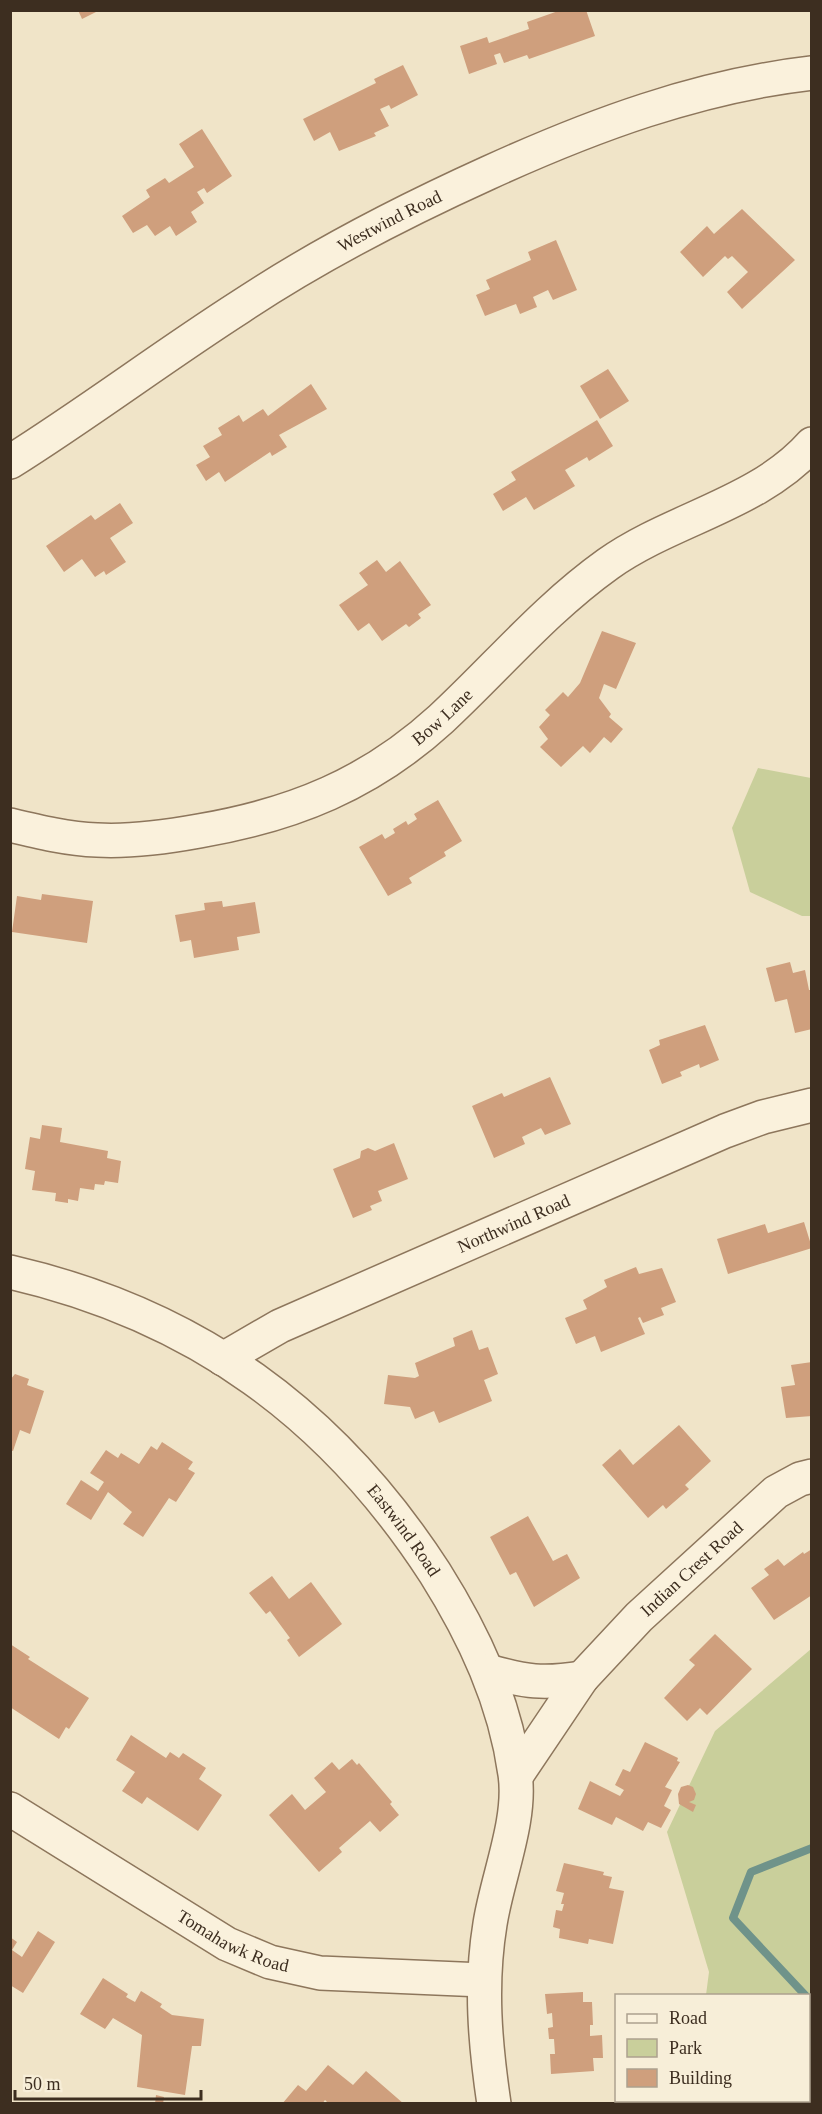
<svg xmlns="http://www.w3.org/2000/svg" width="822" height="2114" viewBox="0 0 822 2114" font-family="'Times New Roman',serif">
<rect width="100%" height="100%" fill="#f0e4c8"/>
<g fill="#c9cf9b">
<path d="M758,768l53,10v138h-9l-52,-24 -18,-64z"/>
<path d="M811,1649v454h-134l3,-3h128v-104l-102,-1 3,-23 -42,-140 48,-101z"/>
</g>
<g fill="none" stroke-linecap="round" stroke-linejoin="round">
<path stroke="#6f938a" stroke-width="8" d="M806,1996l-73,-78 18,-46 61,-24"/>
</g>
<g fill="#cf9f7d">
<path d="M78,10h22l-18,9z"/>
<path d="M561,10h25l9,26 -66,23 -2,-4 -23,8 -4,-10 -6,2 3,9 -28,10 -9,-28 27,-9 2,6 40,-14 -2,-7z"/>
<path d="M403,65l15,30 -27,14 -2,-4 -9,4 9,17 -15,7 2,3 -37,15 -9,-19 -16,9 -11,-22 73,-36 -2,-4z"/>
<path d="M202,129l30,47 -25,17 -3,-5 -7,4 7,11 -13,9 6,10 -21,14 -6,-10 -15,10 -8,-11 -14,8 -11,-17 28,-19 -4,-7 19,-12 4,5 25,-16 -15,-23z"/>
<path d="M742,209l53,51 -53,49 -15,-17 21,-20 -16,-16 -4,3 -3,-3 -22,21 -23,-25 27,-26 7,8z"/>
<path d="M556,240l21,50 -24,10 -5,-10 -15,7 4,10 -17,7 -4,-10 -31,12 -9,-21 14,-6 -4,-9 45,-20 -3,-8z"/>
<path d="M608,369l21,32 -29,18 -20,-33z"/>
<path d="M311,384l16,25 -48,26 8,12 -15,9 -2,-4 -45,30 -6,-10 -13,9 -10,-16 14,-8 -7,-11 19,-11 -4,-7 21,-13 4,7 20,-13 5,7z"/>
<path d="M597,420l16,26 -24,15 -2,-4 -22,13 10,16 -41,24 -8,-13 -23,14 -10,-17 23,-14 -5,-8z"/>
<path d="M120,503l13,20 -23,15 16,24 -20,13 -2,-4 -9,6 -13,-18 -18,13 -18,-26 45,-31 4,5z"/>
<path d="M377,560l9,12 14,-11 31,44 -13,9 3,4 -12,9 -3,-3 -24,17 -13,-18 -11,8 -19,-26 29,-20 -9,-12z"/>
<path d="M602,631l34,12 -20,46 -12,-5 -5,14 12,16 -2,3 14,12 -12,14 -7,-6 -14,16 -7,-7 -22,21 -21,-20 8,-8 -9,-12 11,-12 -5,-5 18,-18 5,5 12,-14z"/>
<path d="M438,800l24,41 -18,11 2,4 -37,22 3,5 -24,13 -29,-49 23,-13 3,5 10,-6 -2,-4 13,-8 2,4 9,-6 -3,-5z"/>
<path d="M42,894l51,7 -6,42 -75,-11 5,-36 24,4z"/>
<path d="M222,901l1,6 32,-5 5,31 -23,4 2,13 -45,8 -3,-18 -11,2 -5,-27 30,-5 -1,-7z"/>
<path d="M790,962l3,11 12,-3 4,20h3v39l-17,4 -8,-34 -12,3 -9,-34z"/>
<path d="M705,1025l14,35 -19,8 -1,-4 -19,8 2,4 -20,8 -13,-34 11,-5 -1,-5z"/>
<path d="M550,1077l21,47 -26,11 -4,-7 -19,9 3,7 -31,14 -22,-52 30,-13 2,4z"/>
<path d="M42,1125l20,3 -2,14 48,9 -1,7 14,3 -3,22 -13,-2 -1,4 -9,-1 -1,6 -14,-2 -2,13 -10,-2v4l-13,-2 1,-8 -24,-3 3,-19 -10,-2 5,-32 10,2z"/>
<path d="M394,1143l14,36 -30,12 4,10 -12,5 2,4 -19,8 -20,-49 27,-11 1,-7 7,-3 7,3z"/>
<path d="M804,1222l8,26 -84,26 -11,-35 48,-15 3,9z"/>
<path d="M636,1267l3,7 23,-6 14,34 -15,6 3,7 -21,8 -3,-6 -2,1 7,16 -44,18 -6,-16 -19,8 -11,-26 22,-9 -4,-9 24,-13 -3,-7z"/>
<path d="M472,1330l7,20 9,-3 10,27 -14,6 8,21 -53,22 -5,-12 -19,8 -5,-12 -26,-3 4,-29 27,3 4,-2 -4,-13 40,-17 -2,-8z"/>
<path d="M812,1362v54l-26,2 -5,-31 14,-2 -4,-20z"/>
<path d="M15,1374l14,5 -2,6 17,6 -14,43 -10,-4 -7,21 -3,-1v-70z"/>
<path d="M679,1425l32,36 -26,24 4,4 -23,20 -3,-4 -15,13 -46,-53 18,-16 13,16z"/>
<path d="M162,1442l31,20 -5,7 7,4 -19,29 -7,-4 -26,39 -20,-13 9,-12 -24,-20 -17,28 -25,-16 15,-24 17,11 6,-9 -14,-9 16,-23 12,8 3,-5 18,11 12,-18 6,4z"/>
<path d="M528,1516l25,45 14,-7 13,24 -46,29 -18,-35 -6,3 -20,-38z"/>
<path d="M812,1549v46l-38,25 -23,-32 18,-13 -5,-6 14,-10 6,7 19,-14 1,2z"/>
<path d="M272,1576l17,23 22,-17 31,42 -43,33 -12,-17 3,-2 -20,-27 -4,3 -17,-21z"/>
<path d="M715,1634l37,35 -45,46 -7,-7 -13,13 -23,-23 31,-33 -6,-5z"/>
<path d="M10,1644l20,13 -2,2 61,39 -20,31 -3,-2 -7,12 -49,-32z"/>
<path d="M131,1735l35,23 4,-6 9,6 4,-5 23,15 -7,11 23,16 -24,36 -51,-34 -5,7 -20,-13 13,-19 -19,-12z"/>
<path d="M645,1742l33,16 -1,3 3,1 -15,25 7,3 -8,16 7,4 -10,18 -13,-6 -5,9 -27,-14 -4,8 -34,-16 12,-28 30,15 4,-6 -9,-5 8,-16 7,3z"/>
<path d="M352,1759l5,6 2,-2 33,39 -2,2 9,11 -19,17 -10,-11 -31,27 3,4 -23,20 -50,-57 23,-21 13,16 21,-18 -12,-14 18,-16 7,8z"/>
<path d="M688,1785l5,2 3,7 -2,6 -5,2 7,3 -3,7 -14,-8 -1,-10 3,-7z"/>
<path d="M564,1863l40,9 -1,3 9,2 -3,11 15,3 -11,53 -24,-5 -1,5 -29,-6 1,-9 -7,-2 3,-17 6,1 2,-7h-3l3,-11 -8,-2z"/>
<path d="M38,1931l17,11 -32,51 -13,-8v-48l7,5 -5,8 10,7z"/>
<path d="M103,1978l25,16 -2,3 9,5 6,-11 21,13 -2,3 12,8 32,4 -3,27h-9l-7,49 -48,-8 5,-52 -29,-17 -8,11 -25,-15z"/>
<path d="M583,1992v10h9l1,23h-3v11l12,-1 1,23h-10l1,13 -43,3 -1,-20h5l-1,-15h-5l-1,-11 5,-1 -1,-14 -5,1 -2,-20z"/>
<path d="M328,2065l25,20 13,-14 38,33h-75l-4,-4 -3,4h-40l16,-19 8,6z"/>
<path d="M156,2095l8,2 -1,7h-8z"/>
</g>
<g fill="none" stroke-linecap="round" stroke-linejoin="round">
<defs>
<g id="minor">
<path id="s1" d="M10,462c78,-49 152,-105 230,-155 78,-52 162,-95 248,-134 103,-47 210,-87 324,-100"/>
<path id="s2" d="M10,825c29,7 58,14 87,15 35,2 69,-3 102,-9 94,-16 171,-47 242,-112 56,-52 104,-110 167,-155 63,-45 151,-60 204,-120"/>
<path id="s3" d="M10,1272c186,43 322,142 425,301 39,62 70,128 80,201 7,46 -18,104 -25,150 -10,61 -5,119 4,180"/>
<path id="s4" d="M223,1359l57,-33 445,-195 38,-14 49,-12"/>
<path d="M488,1671c38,11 55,13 94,7"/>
<path id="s5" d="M516,1776l66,-98 57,-61 137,-125 24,-13 12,-3"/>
<path id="s6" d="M10,1809l217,135 43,18 50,11 163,7"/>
</g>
</defs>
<use href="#minor" stroke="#8d765c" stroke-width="36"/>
<use href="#minor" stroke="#faf1dc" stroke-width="33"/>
</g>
<g text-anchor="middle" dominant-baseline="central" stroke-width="5" stroke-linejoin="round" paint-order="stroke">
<g font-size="18" fill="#3d2e20" stroke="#f7eed8">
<text stroke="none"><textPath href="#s1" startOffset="450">Westwind Road</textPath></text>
<text stroke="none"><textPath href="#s2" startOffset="464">Bow Lane</textPath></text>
<text stroke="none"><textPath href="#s4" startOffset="321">Northwind Road</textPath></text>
<text stroke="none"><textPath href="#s3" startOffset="482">Eastwind Road</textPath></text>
<text stroke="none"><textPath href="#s5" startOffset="273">Indian Crest Road</textPath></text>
<text stroke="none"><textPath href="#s6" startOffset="260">Tomahawk Road</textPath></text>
</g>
</g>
<rect width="822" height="2114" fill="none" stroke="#3d2e20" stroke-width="24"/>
<rect x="615" y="1994" width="195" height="108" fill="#f7eed8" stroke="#ada18e" stroke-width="1.5"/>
<rect x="627" y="2014" width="30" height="9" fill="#faf1dc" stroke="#ada18e" stroke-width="1.5"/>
<text x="669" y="2024" font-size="18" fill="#3d2e20">Road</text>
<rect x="627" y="2039" width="30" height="18" fill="#c9cf9b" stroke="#ada18e" stroke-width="1.5"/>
<text x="669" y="2054" font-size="18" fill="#3d2e20">Park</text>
<rect x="627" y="2069" width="30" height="18" fill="#cf9f7d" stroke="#ada18e" stroke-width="1.5"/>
<text x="669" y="2084" font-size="18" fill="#3d2e20">Building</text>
<path d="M15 2090v9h186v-9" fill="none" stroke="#3d2e20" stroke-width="3"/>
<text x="24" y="2090" font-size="18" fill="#3d2e20" stroke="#f7eed8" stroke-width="4.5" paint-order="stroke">50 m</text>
</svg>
